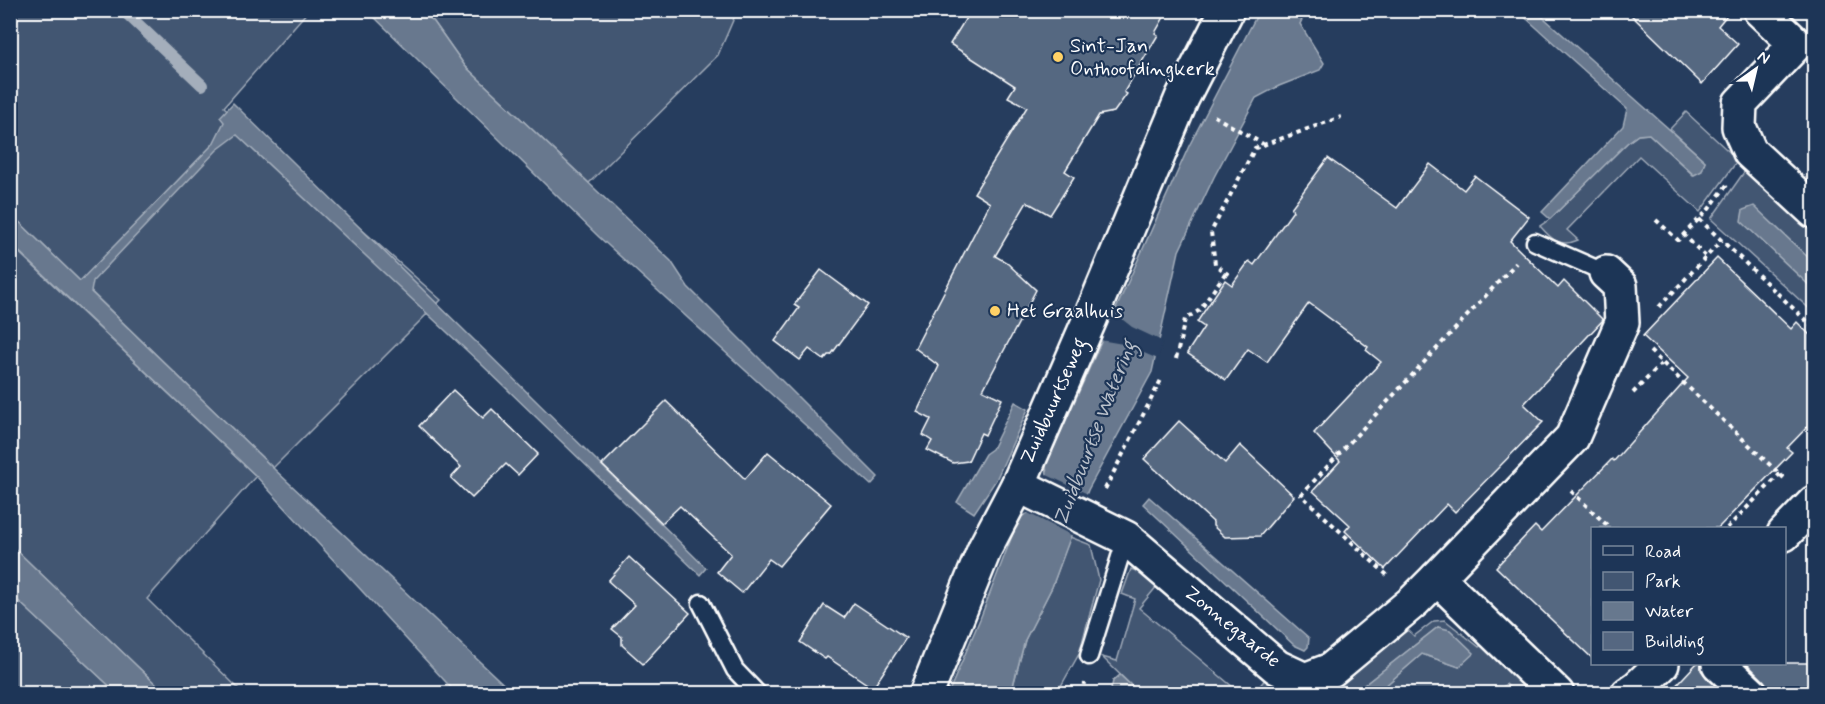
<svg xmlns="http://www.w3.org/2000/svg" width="1825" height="704" viewBox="0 0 1825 704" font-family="Mynerve,sans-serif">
<rect width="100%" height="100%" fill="#263d5e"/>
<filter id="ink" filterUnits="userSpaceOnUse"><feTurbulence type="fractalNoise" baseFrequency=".0167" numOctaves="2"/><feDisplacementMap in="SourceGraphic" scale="12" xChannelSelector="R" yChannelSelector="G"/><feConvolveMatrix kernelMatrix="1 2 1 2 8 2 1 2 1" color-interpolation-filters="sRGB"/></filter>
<g filter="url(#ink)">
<g fill="#425672" stroke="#a0aab8" stroke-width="1.5">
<path d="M10,11h298l-84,96 217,193 -168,168 -262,-254z"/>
<path d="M423,11h314l-19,44 -129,128 -124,-117 -31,-44z"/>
<path d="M1686,112l52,48 -38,52 -61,-56 -72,74 11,10c-18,8 -26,0 -38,-14l10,-7 77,-76 11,-8 11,-1 44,41 12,-14 -35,-32z"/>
<path d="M1747,168l67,63v82l-103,-94z"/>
<path d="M10,244l246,232 -109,123 96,94h-78l-154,-148z"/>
<path d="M1070,537l21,8 8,35 -20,74 -22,39 -46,1 14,-54 27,-53z"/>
<path d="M1131,569l11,4 16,12 -19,23 101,85h-101l-37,-36 15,4 18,-62 -13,-5z"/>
<path d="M11,594l106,99h-106z"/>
<path d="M1445,620l34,27 7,-7 56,53h-26l-10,-9 -9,9h-120l45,-39 37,13 -21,-40 -84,66 -37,1 13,-7 75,-60 9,9 20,-15z"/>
<path d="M1267,677l15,12 12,4 -41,1z"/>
</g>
<g fill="#67788e" stroke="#a4aebb" stroke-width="1.5">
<path d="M368,11h55l11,11 31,44 206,195 17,26 190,190 -7,8 -272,-248z"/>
<path d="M1259,11h47l-6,13 24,39 -4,7 -41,16 -23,12 -42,79 -35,74 -27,121 -64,118 -36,97 -27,53 -14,53 -63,1 32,-75 39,-101 9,-5 19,-38 -1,-10 143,-319z"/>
<path d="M1518,11h18l169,150 -3,10 -8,4 -45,-41 -11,1 -11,8 -77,76 -8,-7 81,-86 4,-17z"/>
<path d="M233,103l473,465 -6,7 -220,-212 -243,-228 -20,15 -124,131 -2,11 182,176 240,225h-57l-200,-217 -245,-232v-30l69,67 133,-137 11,-22 -4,-5z"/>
<path d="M1754,206l60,57v27l-73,-69 2,-11z"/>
<path d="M1015,402l13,7 -32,71 -22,33 -17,-11 28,-48 7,-5z"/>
<path d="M1149,497l160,141 -1,9 -3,3 -11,-5 -151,-141z"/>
<path d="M11,545l154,148h-48l-106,-99z"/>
<path d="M1438,627l12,3 24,23 -15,14 -37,-13 -45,39h-23z"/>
<path d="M1120,675l19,18h-24l-4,-3 2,-9z"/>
</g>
<g fill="#263d5e">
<path d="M1113,312l19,15 30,14 -4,18 -35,-15 -23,-4z"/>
<path d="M1044,470l3,5 43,20 -17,41 -45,-23 -6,2 22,-41z"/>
</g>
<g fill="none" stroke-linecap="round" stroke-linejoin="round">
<path stroke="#a4aebb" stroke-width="12" d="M123,10l79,75"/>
</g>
<g fill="#556781" stroke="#fff" stroke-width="1.5">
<path d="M971,10h197l-13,23 3,2 -34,57 3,2 -13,18 -15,3 -34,56 9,6 -24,38 -23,-13 -32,54 11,6 30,28 -53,100 19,9 -17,36 -4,-2 -13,28 -15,2 -26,-13 5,-9 -9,-6 8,-16 -14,-7 22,-46 -24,-18 75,-145 -16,-10 53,-86 -19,-10 7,-11 -65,-42z"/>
<path d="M1626,10h105l-13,16 20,18 -36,40z"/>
<path d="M1328,158l69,50 33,-44 34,26 11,-14 54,41 -19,24 48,47 6,-7 39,39 -79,84 19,18 -88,90 -8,-8 -62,65 -40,-38 5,-6 -37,-34 27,-30 -26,-28 67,-71 -15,-12 2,-3 -59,-44 -42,59 -19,-13 -22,31 -39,-27 17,-26 -7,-5 28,-42 7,5 17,-24 5,4 39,-54 -2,-3z"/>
<path d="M1717,258l74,71 6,-7 18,18v79l-28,29 5,4 -74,76h-125v131l-97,-92 39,-41 6,6 71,-73 2,2 74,-83 -45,-42z"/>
<path d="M821,270l47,35 -37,50h-3l-4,5 -15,-11 -9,11 -25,-19 24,-33 -5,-3z"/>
<path d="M453,390l30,28 9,-9 46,45 -20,21 -12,-11 -34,34 -21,-20 10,-11 -42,-41z"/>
<path d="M666,401l79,78 23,-27 63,52 -52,62 -10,-7 -27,34 -25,-21 14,-18 -51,-48 -18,17 -60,-58z"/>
<path d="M1179,421l46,42 15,-18 54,51 -34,40 -35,1 -12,-11v-4l-69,-63z"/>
<path d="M629,557l61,56 -47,51 -21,-19v-8l-10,-8 23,-24 -27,-24z"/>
<path d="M854,603l52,35 -33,50 -46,-31 -2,2 -25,-17 24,-37 20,13z"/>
<path d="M1697,663h4v7l5,7 17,16h-54z"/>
<path d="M1746,663h69v30h-46v-5l-5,-7z"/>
</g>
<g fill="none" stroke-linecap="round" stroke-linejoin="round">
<defs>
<g id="lane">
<path d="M1535,242l71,31"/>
<path d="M701,603l34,67 23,24"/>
<path d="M1089,656l37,-118"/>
</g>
<g id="street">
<path d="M1760,10l36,34 -56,59 -1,24 11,25 64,59"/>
<path d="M1018,485l108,53 151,129 28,13 26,-10 83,-69 23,-23 120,116"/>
<path d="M1784,534l30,-31"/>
<path d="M1437,578l135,-140 50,-115 -2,-37 -14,-13"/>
<path d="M1719,664l32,30"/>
<path d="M926,694l59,-146 33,-63 72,-166 92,-221 45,-88"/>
<path d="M1628,694l10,-7 24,-23"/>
</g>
</defs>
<use href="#lane" stroke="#fff" stroke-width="21"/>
<use href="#street" stroke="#fff" stroke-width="38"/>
<g stroke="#fff" stroke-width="4" stroke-dasharray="4.5 4.5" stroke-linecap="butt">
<path d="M1214,116l49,28"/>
<path d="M1699,219l115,109"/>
<path d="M1656,220l22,20 31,-31 20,-27"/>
<path d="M1683,234l23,23"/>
<path d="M1229,275l-14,-11 -4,-32 44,-84 86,-31"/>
<path d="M1659,307l63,-67"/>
<path d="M1650,351l136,129"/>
<path d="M1176,359l9,-40 15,-9 26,-38"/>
<path d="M1633,393l29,-30"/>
<path d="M1105,489l56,-109"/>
<path d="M1571,491l39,37"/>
<path d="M1727,528l53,-54"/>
<path d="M1387,575l-86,-80 215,-232"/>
<path d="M1083,694l2,-11"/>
</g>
<use href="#lane" stroke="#1d3557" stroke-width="16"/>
<use href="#street" stroke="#1d3557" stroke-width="33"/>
</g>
</g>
<g fill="#ffd166" stroke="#1d3557" stroke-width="2">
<circle cx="1058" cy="57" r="6"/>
<circle cx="995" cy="311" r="6"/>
</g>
<g text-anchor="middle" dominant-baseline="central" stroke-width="4.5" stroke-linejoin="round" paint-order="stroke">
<g font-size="20" fill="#fff" stroke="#1d3557" text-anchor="start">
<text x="1070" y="46">Sint-Jan<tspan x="1070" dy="23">Onthoofdingkerk</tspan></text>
<text x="1007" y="311">Het Graalhuis</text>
</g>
<g font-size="20" fill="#fff" stroke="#1d3557">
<text transform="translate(1054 401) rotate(-66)">Zuidbuurtseweg</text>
<text transform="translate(1232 627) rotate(39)">Zonnegaarde</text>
</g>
<g font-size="21" font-style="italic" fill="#bbc2cc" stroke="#1d3557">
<text transform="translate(1095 433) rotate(-69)">Zuidbuurtse Watering</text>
</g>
</g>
<rect width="1825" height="704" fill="none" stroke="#1d3557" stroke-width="36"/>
<rect x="18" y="18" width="1789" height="668" fill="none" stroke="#fff" stroke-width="2" filter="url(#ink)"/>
<rect x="1591" y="527" width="195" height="138" fill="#1d3557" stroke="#77869a" stroke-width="1.5"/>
<rect x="1603" y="546" width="30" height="9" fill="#1d3557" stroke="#77869a" stroke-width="1.5"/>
<text x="1645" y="557" font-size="18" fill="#ffffff">Road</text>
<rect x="1603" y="572" width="30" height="18" fill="#425672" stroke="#77869a" stroke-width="1.5"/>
<text x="1645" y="587" font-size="18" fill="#ffffff">Park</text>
<rect x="1603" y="602" width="30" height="18" fill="#67788e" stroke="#77869a" stroke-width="1.5"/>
<text x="1645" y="617" font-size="18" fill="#ffffff">Water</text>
<rect x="1603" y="632" width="30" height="18" fill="#556781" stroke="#77869a" stroke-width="1.5"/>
<text x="1645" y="647" font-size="18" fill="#ffffff">Building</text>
<g transform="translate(1756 69) rotate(34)" stroke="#1d3557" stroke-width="4.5" paint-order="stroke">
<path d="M0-4.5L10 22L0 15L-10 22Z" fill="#ffffff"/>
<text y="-9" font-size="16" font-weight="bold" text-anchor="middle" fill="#ffffff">N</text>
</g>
</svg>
